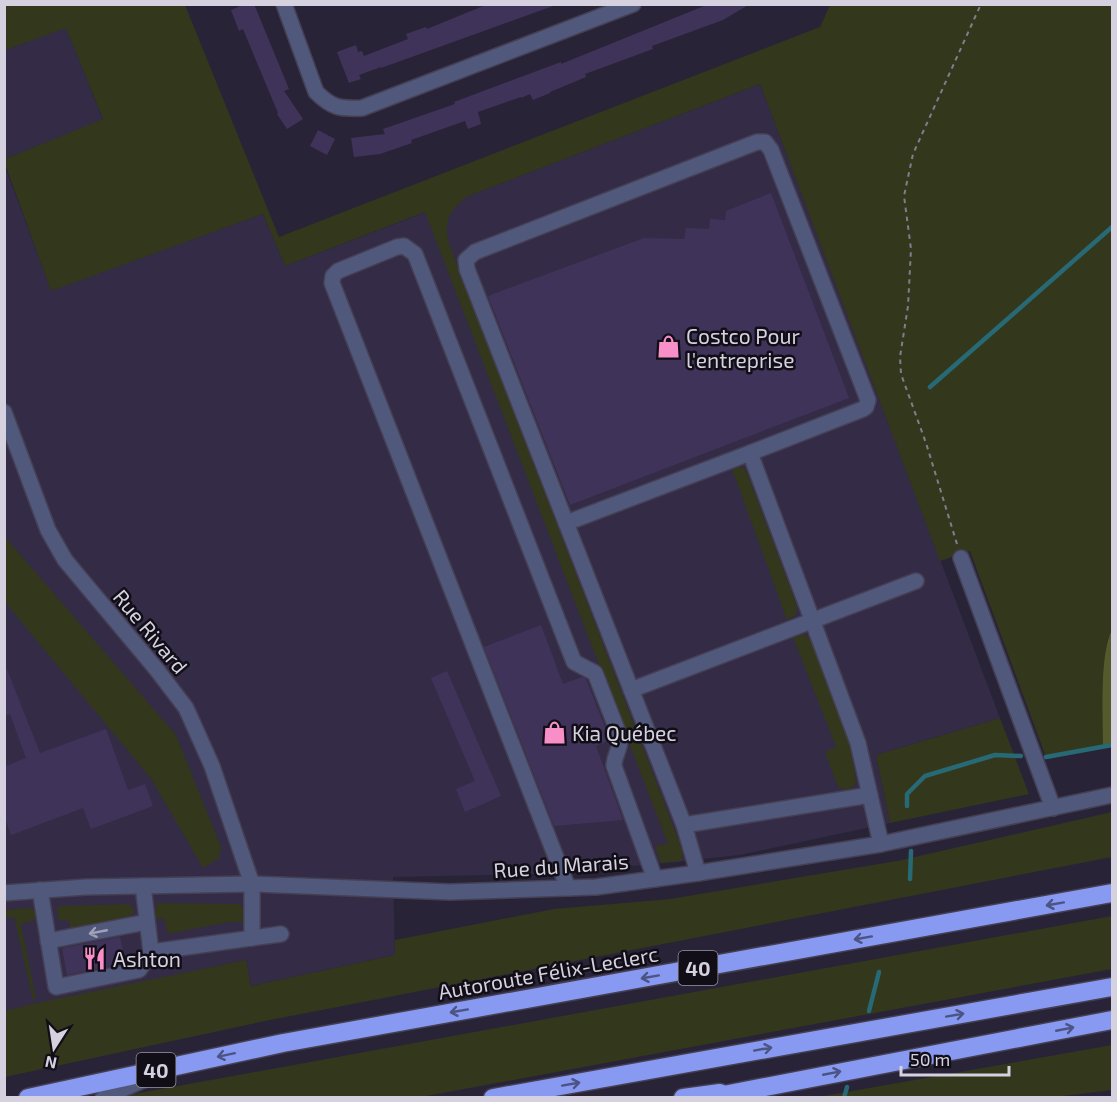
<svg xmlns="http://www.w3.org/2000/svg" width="1117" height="1102" viewBox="0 0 1117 1102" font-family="'Exo 2',sans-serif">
<rect width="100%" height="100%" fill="#292338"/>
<g fill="#342b46">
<path d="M66,27l37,93 -98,39v-109z"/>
<path d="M760,84l240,634 -124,37 14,68 -151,32 -63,7 -137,12 -146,3 2,78 -144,31 -5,-26 -241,51 -1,-847 47,126 212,-76 22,52z"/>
</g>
<g fill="#33371c">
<path d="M5,5h180l94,232 541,-210 10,-22h282v625c-13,25 -9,87 -9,117l-57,10 -76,-206 -30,10 -180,-477 -294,113c-20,17 -23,28 -15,52l232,603 -1,9 -21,2 -6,-17 13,-2 -243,-632 -140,54 -22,-52 -212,77 -46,-127v-5l98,-40 -37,-91 -61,22z"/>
<path d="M739,467l5,1 3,5 50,133 -1,9 -9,5 -55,-151z"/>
<path d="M5,537l171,198 45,112 -2,11 -16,10 -51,-88 -147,-178z"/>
<path d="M804,634l7,6 39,104 6,37 -1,4 -7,5 -10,-3 -13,-35 11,-5 -43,-110z"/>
<path d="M1000,718l29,76 -139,29 -14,-68z"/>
<path d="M1112,812v45l-847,164 -260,56v-66l27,-7 214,-44 5,26 144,-31v-15l159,-31 116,-10 227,-38z"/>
<path d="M158,903l80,1 5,3v15h-14l-61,12 -4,-15 -8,-1v-13z"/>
<path d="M130,904l4,7 -5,8 -59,12 -1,-11h-10l-2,-11 3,-3z"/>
<path d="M30,908l5,2v10l-14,4 15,75 -3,1 -19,-83 -10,1 1,-8z"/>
<path d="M1112,916v53l-691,128 -309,1z"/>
<path d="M1112,1045v45l-65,8 -229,-1z"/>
</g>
<path fill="#535a2c" d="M1112,630v115l-9,2c0,-30 -4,-92 9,-117z"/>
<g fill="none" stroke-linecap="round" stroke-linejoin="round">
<g stroke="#286976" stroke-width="4.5">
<path d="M930,387l182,-160"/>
<path d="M1046,757l66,-12"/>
<path d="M907,806v-12l18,-18 70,-21 26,1"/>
<path d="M910,879l1,-28"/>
<path d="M869,1011l10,-39"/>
<path d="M844,1098l3,-11"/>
</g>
</g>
<g fill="#40335a">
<path d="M245,4h9l35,85 -5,2 19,28 -16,10 -10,-15 1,-1 -35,-84 -4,2 -8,-21z"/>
<path d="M488,4l65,2 -172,62v-1l-22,8 2,4 -12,4 -12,-31 19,-7 2,7 4,-1 2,5 44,-17 -2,-5 20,-7 1,2z"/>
<path d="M709,4h41l-27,16 -71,26 1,3 -68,25 1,3 -36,15v1l-17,7 -3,-6 -9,4v-1l-43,15 3,12 -13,5 -3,-8 -54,19 1,3 -32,11 -26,3 -3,-19 34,-4 -2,-5 72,-25 -1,-2 107,-40v2z"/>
<path d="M318,130l17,9 -8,16 -17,-9z"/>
<path d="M771,193l78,205 -279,107 -82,-209 156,-58 40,1 2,-11 23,1 1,-10 15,1 1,-9z"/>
<path d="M541,625l22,59 19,-7 4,2 24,61 -14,6 27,74 -69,6 -70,-179z"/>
<path d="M4,662l36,91 66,-24 22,61 17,-6 8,22 -62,23 -8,-21 -72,27 -7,-19v-49l22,-9 -16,-44 -6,2z"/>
<path d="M447,671l54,125 -36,16 -9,-23 19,-8 -44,-103z"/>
<path d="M120,937l6,26 -59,12 -5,-27z"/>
</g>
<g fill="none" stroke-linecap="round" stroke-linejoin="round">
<defs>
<g id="minor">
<path d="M284,4l32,88c16,16 24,17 46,16l271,-104"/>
<path d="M4,412l44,118 17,30 92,110 29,38 26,58 40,118v54"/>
<path d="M566,523l184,-70 108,290 23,101"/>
<path d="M961,558l92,250"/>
<path d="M631,690l285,-109"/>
<path d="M684,825l186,-30"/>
<path d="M698,873l-14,-48 -217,-556 -1,-9 9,-8 282,-110h8l6,8 97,250 -2,7 -3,2 -113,44"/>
<path d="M568,888l-236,-605 1,-7 5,-5 59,-24 7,-1 11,8 159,408 21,11 25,64c1,13 -6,17 -6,29l41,113"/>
<path d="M40,890l16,97 83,-17 12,-18 -8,-66"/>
<path d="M4,893l82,-6 166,-3 198,8 146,-5 102,-14 183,-29 231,-49"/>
<path d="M48,941l99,-19"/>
<path d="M151,952l130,-18"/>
<path d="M103,1098l47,-21"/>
</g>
<g id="highway">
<path d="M28,1098l255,-55 829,-150"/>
<path d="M493,1098l619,-111"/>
<path d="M683,1098l37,-5"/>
<path d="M708,1098l404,-78"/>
</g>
</defs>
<use href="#minor" stroke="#453f53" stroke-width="18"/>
<use href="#highway" stroke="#453f53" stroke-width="21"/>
<path stroke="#827d8e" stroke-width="2" stroke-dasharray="4.5 4.5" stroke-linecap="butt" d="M957,544l-31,-101 -25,-69 -1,-17 8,-51 3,-57 -7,-53 9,-42 68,-150"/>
<use href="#minor" stroke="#50587b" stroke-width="15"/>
<use href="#highway" stroke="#8799f0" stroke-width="18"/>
</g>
<defs><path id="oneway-shaft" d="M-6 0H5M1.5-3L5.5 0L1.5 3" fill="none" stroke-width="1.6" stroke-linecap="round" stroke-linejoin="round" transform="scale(1.5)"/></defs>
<g stroke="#4c5484">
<use href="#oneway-shaft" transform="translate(1055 904) rotate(170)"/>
<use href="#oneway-shaft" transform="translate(863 938) rotate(170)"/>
<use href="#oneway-shaft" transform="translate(650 977) rotate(170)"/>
<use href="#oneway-shaft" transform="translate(459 1011) rotate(170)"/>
<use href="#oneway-shaft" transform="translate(955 1015) rotate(-10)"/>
<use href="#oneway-shaft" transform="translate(1065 1029) rotate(-11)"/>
<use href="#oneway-shaft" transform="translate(763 1049) rotate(-10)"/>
<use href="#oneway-shaft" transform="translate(226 1055) rotate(168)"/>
<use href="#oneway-shaft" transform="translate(832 1073) rotate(-11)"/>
<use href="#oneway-shaft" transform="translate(571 1084) rotate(-10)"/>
</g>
<use stroke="#a0a1b7" href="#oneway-shaft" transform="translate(98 932) rotate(169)"/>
<defs>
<symbol id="shop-bare" viewBox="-9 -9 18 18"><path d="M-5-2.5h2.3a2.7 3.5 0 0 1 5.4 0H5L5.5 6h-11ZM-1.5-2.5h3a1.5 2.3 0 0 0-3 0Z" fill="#f98fc9" stroke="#110e17" stroke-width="2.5" paint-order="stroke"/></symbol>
<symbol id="restaurant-bare" viewBox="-9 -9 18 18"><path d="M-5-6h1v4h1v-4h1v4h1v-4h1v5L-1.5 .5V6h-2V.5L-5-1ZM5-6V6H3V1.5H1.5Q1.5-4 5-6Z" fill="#f98fc9" stroke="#110e17" stroke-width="2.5" paint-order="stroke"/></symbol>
</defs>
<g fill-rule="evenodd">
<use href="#shop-bare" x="652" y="330" width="33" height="33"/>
<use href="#shop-bare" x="538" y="716" width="33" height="33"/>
<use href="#restaurant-bare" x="78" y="942" width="33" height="33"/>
</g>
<g text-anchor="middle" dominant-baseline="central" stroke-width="5" stroke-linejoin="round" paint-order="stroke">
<g fill="#110e17" stroke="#9a96a3" stroke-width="1.5">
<rect x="678.5" y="951" width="39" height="34" rx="4.5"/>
<rect x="136.5" y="1053" width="39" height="34" rx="4.5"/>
</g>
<g font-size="20" font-weight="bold" fill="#d5d1df">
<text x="698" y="968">40</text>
<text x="156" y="1070">40</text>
</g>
<g font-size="21" fill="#d5d1df" stroke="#110e17" text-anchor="start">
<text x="686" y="335">Costco Pour<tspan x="686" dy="24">l'entreprise</tspan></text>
<text x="572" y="732">Kia Québec</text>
<text x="113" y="958">Ashton</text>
</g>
<g font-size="21" fill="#d5d1df" stroke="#110e17">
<text transform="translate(151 631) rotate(50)">Rue Rivard</text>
<text transform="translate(561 865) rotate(-4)">Rue du Marais</text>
<text transform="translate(548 972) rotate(-10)">Autoroute Félix-Leclerc</text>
</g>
</g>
<rect width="1117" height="1102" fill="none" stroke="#d5d1df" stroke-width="12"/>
<g transform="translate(54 1048) rotate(192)" stroke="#110e17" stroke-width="4.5" paint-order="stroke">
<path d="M0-4.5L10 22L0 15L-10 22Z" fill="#d5d1df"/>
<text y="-9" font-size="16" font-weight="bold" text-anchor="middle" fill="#d5d1df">N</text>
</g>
<path d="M901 1066v9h108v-9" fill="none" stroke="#d5d1df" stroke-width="3"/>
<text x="910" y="1066" font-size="18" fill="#d5d1df" stroke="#110e17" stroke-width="4.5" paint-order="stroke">50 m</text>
</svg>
